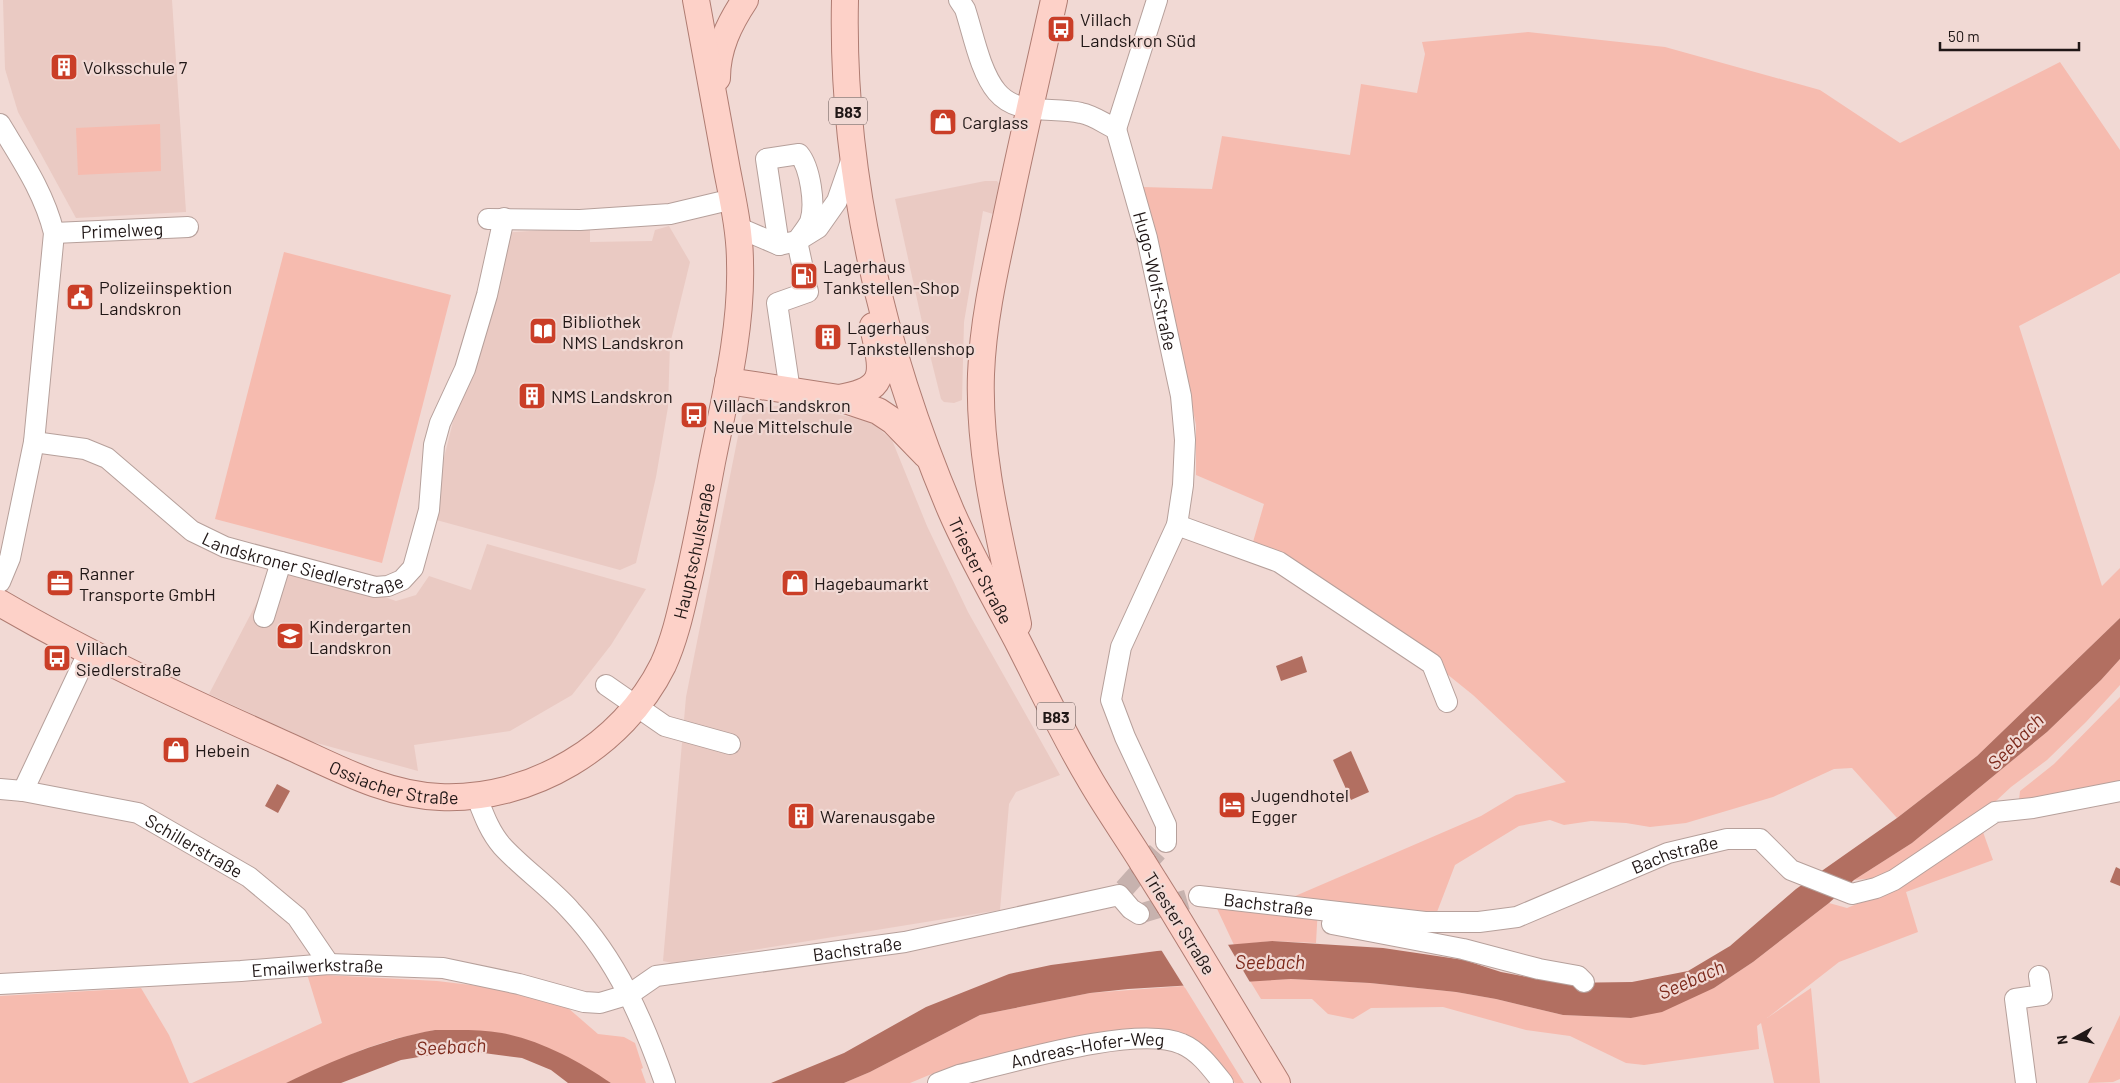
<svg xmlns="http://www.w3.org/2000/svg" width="2120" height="1083" viewBox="0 0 2120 1083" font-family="Barlow,sans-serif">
<rect width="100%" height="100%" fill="#f1d9d4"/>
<g fill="#eacac3">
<path d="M3,0h169l14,212 -110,6 -58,-106 -13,-43z"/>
<path d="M985,181h12l4,5 -4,24 -4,4 -10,-3 -19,111 -2,78 -8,3 -10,-1 -3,-3 -17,-68 -29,-132z"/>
<path d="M669,226l21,36 -20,82 -2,63 -12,70 -20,86 -16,7 -191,-52 71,-285 90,-6v15l62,-1 3,-11z"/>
<path d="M782,405l87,15 23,20 35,86 41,86 92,163 -44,17 -7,12 -9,106 -328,53 -9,-2 23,-264 56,-281 10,-7z"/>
<path d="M487,544l159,45 -35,56 -39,50 -62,36 -96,14 4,26 -105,-29 -104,-48 59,-113 36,-13 92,33 20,-6 13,-19 42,14z"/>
</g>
<g fill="#f6bbaf">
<path d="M1528,32l137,15 155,43 80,53 160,-81 60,88v123l-101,53 83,260 18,-18v50l-143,138 -80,62 -45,-50 -18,1 -61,28 -87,26 -36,4 -24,-4 -35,-2 -27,4 -14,-5 -31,6 -64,39 -18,47 -26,4 -93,-9 -2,36 -44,-2 -38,4 -22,-47 67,5 202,-87 35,-21 50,-13 -93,-87 -62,-50 -158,-103 11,-38 -68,-29v-50l-11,-54 -43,-184 70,2 10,-53 128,19 11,-71 56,9 8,-39 -3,-12z"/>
<path d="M160,124l1,47 -83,4 -2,-47z"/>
<path d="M284,252l167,43 -69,268 -167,-44z"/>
<path d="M2120,659v26l-34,37 -39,38 -36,27 -29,27 -78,50 -28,14 -22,2 58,-37 135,-111 54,-52z"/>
<path d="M2120,697v89l-96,15 -5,-1 1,-9 34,-27z"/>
<path d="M1983,832l10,28 -87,32 12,40 -79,30 -72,56 44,-30 9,95h-46l-13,-60 -4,3 2,23 -115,16 -18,-2 -56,-27 -44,-6 -83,-23 -72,1 -18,11 -25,-5 -16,-15h-51l-11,-18 41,-2 79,4 86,9 40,7 67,16 68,3 83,-30 39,-26 76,-59 18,5 17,-7z"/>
<path d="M307,974l130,7 51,6 51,10 29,11 30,26 26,3 11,6 8,25 -2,1 5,14h-35l-59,-33 -28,-11 -23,-6 -66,-3 -41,9 -30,10 -78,34h-94l130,-60z"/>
<path d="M1184,986l60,97h-9l-42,-39 -220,18 -39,11 -24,10h-66l26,-11 110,-57 110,-22z"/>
<path d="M141,988l28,47 20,48h-189v-87z"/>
<path d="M2120,1015v64l-7,3 -25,1z"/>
</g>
<g fill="#b26f61">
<path d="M2120,618v41l-19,21 -54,52 -135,111 -58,37 -25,23 -76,59 -39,26 -52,24 -31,6 -68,-3 -67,-16 -40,-7 -86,-9 -79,-4 -163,10 -38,4 -110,22 -110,57 -26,11h-73l73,-30 82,-46 83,-33 42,-9 106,-14 115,-10 111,7 81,12 37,12 59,11 72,-1 56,-11 42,-25 66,-57 101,-71 80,-62z"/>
<path d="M1302,656l5,16 -26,9 -5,-15z"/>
<path d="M1351,751l18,41 -18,8 -18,-40z"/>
<path d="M277,784l13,7 -12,22 -13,-7z"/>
<path d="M2116,867l4,2v17l-10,-4z"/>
<path d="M435,1030c22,0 45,-1 67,3 38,7 77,28 109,50h-43l-17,-13 -29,-12 -46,-6 -21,-1 -54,9 -60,23h-55c48,-23 97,-44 149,-53z"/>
</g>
<path fill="#f1d9d4" d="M1227,943l24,41 -66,4 -25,-40z"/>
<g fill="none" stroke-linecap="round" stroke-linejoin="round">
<g stroke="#c7b2ae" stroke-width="20" stroke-dasharray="20 10" stroke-linecap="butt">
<path d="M1124,889l42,-47"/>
<path d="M1139,914l60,-18"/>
</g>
<defs>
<g id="minor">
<path id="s1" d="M959,0l6,9c8,24 15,63 32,83 21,25 56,14 84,21 12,2 24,11 35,16l31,109 34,158 4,44 -2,45 -6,40 -56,122 -10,53 14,37 41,88v17"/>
<path d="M0,124c21,35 44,68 54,109l-20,209 -24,116 -10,24"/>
<path d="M1116,129l41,-129"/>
<path d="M488,219l92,1 90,-6 63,-15"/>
<path d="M737,227l42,18 18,-4 21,-13 19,-27 15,-43"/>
<path id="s2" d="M54,233l134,-6"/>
<path d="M779,245l-13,-86 33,-5c11,13 17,51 11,68 -3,6 -9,13 -13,19l11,51 -31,11 13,88"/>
<path id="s3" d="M34,442l51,7 22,9 85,73 33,16 150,40 13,-1 14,-6 11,-12 16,-58 5,-65 6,-22 25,-54 22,-74 17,-77"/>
<path d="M1177,525l102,37 153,102 15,38"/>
<path d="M264,617l17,-55"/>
<path d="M606,685l59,41 65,18"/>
<path id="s4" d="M0,789l23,2 115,22 111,64 48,40 32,47"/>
<path d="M23,791l66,-140"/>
<path d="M476,795c7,18 13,36 26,51 21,23 48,41 69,65 46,49 72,109 94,172"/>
<path id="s5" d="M1199,896l226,26h54l38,-5 151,-64 59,-14h33l31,31 61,24 24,-6 18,-8 101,-68 38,-4 87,-17"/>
<path d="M1332,924l131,25 76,20 39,7 6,6"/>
<path id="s6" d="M0,984l241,-13 88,-7 114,4 76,16 65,18 16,1 30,-9 26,-18 249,-34 214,-47 12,14 8,5"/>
<path id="s7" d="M938,1083l21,-8c51,-12 178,-51 223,-31 17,7 30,25 41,39"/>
<path d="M2026,1083l-11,-84 27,-4 -3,-19"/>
</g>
<g id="major">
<path id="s8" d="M845,0c-4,175 38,351 106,511 19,44 44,87 66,129 23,45 45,92 71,136 17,30 37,58 55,87"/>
<path d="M717,78c0,-29 12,-54 28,-78"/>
<path d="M728,381l111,17 39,13 15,10 33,34"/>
<path d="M839,398c52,-9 43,-27 34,-72"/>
<path id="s9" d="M0,603c91,53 188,98 284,141 50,22 100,51 156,53 91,4 183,-51 223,-132 11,-24 17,-50 23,-76 10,-42 18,-84 26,-127 13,-65 30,-133 28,-199 0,-31 -7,-62 -13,-93 -10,-57 -21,-113 -31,-170"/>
<path d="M1018,624c-17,-82 -40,-166 -37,-250 2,-53 14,-105 25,-156 15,-73 32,-145 48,-218"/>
<path d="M1170,906l107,177"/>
</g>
</defs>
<use href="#minor" stroke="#b6a09b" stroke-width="22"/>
<use href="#major" stroke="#af7c72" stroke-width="28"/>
<use href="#minor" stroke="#fff" stroke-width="20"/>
<use href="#major" stroke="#fdd1c8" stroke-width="26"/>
<defs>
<path id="major-bridge" d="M1143,863l27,43"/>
</defs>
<use href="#major-bridge" stroke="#af7c72" stroke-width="28" stroke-linecap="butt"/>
<use href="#major-bridge" stroke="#fdd1c8" stroke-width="26"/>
</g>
<defs>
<symbol id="bus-square" viewBox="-11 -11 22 22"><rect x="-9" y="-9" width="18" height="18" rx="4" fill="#ca3e27" stroke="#f1d9d4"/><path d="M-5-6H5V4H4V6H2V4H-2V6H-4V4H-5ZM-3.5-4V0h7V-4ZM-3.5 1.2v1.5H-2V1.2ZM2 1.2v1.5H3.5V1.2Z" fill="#fff"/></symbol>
<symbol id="building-square" viewBox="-11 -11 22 22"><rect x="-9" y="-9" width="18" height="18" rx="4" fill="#ca3e27" stroke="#f1d9d4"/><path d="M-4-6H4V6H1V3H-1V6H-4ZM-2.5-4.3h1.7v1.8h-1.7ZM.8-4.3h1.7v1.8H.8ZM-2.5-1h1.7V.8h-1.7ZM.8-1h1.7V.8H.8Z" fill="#fff"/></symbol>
<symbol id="shop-square" viewBox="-11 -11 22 22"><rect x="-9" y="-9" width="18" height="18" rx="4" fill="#ca3e27" stroke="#f1d9d4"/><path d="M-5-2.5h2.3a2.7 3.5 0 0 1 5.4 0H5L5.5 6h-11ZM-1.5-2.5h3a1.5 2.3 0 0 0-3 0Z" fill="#fff"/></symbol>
<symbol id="fuel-square" viewBox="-11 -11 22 22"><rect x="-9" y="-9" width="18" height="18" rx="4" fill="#ca3e27" stroke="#f1d9d4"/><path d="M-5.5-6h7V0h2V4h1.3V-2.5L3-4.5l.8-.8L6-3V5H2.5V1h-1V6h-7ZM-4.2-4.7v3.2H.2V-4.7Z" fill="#fff"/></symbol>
<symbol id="civic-square" viewBox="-11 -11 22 22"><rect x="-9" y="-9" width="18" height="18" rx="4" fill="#ca3e27" stroke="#f1d9d4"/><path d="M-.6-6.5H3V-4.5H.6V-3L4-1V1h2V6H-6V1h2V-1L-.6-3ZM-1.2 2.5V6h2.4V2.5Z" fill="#fff"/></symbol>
<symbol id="library-square" viewBox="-11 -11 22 22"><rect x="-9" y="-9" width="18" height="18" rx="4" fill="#ca3e27" stroke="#f1d9d4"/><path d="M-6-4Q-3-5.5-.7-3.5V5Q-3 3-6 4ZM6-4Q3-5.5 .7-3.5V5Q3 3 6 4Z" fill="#fff"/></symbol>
<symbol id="office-square" viewBox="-11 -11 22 22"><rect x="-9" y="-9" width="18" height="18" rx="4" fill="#ca3e27" stroke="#f1d9d4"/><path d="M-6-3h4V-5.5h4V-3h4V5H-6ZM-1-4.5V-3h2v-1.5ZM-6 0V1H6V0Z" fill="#fff"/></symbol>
<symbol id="school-square" viewBox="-11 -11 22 22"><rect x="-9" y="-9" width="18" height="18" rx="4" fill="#ca3e27" stroke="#f1d9d4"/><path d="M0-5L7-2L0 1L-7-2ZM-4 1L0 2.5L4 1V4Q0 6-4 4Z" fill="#fff"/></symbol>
<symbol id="hotel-square" viewBox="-11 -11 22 22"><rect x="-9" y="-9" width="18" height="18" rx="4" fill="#ca3e27" stroke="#f1d9d4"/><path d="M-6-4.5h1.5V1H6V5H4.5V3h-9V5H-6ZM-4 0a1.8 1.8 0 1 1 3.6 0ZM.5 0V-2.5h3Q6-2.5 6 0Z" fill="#fff"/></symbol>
</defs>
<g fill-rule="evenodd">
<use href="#bus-square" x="1045" y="13" width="32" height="32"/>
<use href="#building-square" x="48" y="51" width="32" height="32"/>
<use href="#shop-square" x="927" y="106" width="32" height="32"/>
<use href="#fuel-square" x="788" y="260" width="32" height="32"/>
<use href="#civic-square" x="64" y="281" width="32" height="32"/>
<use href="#library-square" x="527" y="315" width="32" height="32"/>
<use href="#building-square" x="812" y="321" width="32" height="32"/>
<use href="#building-square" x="516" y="380" width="32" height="32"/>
<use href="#bus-square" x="678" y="399" width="32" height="32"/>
<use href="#office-square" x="44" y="567" width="32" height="32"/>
<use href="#shop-square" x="779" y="567" width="32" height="32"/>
<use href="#school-square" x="274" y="620" width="32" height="32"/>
<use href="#bus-square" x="41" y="642" width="32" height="32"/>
<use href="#shop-square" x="160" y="734" width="32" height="32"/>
<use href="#hotel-square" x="1216" y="789" width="32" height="32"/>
<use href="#building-square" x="785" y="800" width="32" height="32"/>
</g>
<g text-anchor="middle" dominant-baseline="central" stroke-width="4.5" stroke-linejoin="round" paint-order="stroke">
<g fill="#f1d9d4" stroke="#5f514f" stroke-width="1">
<rect x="829" y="97.5" width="38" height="27" rx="4"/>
<rect x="1037" y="702.5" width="38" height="27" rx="4"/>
</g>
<g font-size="16" font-weight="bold" fill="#201716">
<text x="848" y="111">B83</text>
<text x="1056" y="716">B83</text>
</g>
<g font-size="18" fill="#201716" stroke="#f1d9d4" text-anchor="start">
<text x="1080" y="19">Villach<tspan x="1080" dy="21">Landskron Süd</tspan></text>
<text x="83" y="67">Volksschule 7</text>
<text x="962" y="122">Carglass</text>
<text x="823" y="266">Lagerhaus<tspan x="823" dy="21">Tankstellen-Shop</tspan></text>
<text x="99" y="287">Polizeiinspektion<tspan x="99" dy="21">Landskron</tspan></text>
<text x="562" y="321">Bibliothek<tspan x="562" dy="21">NMS Landskron</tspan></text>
<text x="847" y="327">Lagerhaus<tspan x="847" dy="21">Tankstellenshop</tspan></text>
<text x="551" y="396">NMS Landskron</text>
<text x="713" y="405">Villach Landskron<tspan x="713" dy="21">Neue Mittelschule</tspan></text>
<text x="79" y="573">Ranner<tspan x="79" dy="21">Transporte GmbH</tspan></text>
<text x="814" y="583">Hagebaumarkt</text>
<text x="309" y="626">Kindergarten<tspan x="309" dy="21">Landskron</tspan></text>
<text x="76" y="648">Villach<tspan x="76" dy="21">Siedlerstraße</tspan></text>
<text x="195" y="750">Hebein</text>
<text x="1251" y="795">Jugendhotel<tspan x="1251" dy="21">Egger</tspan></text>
<text x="820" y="816">Warenausgabe</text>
</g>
<g font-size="18" fill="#201716" stroke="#f1d9d4">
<text stroke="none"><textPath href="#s2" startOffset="68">Primelweg</textPath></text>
<text stroke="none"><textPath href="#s1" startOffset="385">Hugo-Wolf-Straße</textPath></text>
<text stroke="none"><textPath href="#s9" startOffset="875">Hauptschulstraße</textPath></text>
<text stroke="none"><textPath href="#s3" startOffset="304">Landskroner Siedlerstraße</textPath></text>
<text stroke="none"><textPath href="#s8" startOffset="592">Triester Straße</textPath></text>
<text stroke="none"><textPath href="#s9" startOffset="435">Ossiacher Straße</textPath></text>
<text stroke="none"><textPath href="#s4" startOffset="205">Schillerstraße</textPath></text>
<text stroke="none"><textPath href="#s5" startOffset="490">Bachstraße</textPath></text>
<text stroke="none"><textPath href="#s5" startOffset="70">Bachstraße</textPath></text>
<text transform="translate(1180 923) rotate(58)">Triester Straße</text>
<text stroke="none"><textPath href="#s6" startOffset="871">Bachstraße</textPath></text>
<text stroke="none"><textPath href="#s6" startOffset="318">Emailwerkstraße</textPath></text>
<text stroke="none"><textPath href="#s7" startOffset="154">Andreas-Hofer-Weg</textPath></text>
</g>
<g font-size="19" font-style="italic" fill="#7d291b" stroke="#f1d9d4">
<text transform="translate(2015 741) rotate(-45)">Seebach</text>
<text x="1270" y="961">Seebach</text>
<text transform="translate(1691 979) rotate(-24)">Seebach</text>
<text transform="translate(451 1046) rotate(-3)">Seebach</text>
</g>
</g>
<g transform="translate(2075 1038) rotate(262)" stroke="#f1d9d4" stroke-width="4" paint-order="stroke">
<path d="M0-4L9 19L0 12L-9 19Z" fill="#201716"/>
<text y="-8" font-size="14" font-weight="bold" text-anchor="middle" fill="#201716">N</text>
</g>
<path d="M1940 42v8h139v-8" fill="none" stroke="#201716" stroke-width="2.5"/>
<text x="1948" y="42" font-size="15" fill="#201716" stroke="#f1d9d4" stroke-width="4" paint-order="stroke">50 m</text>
</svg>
